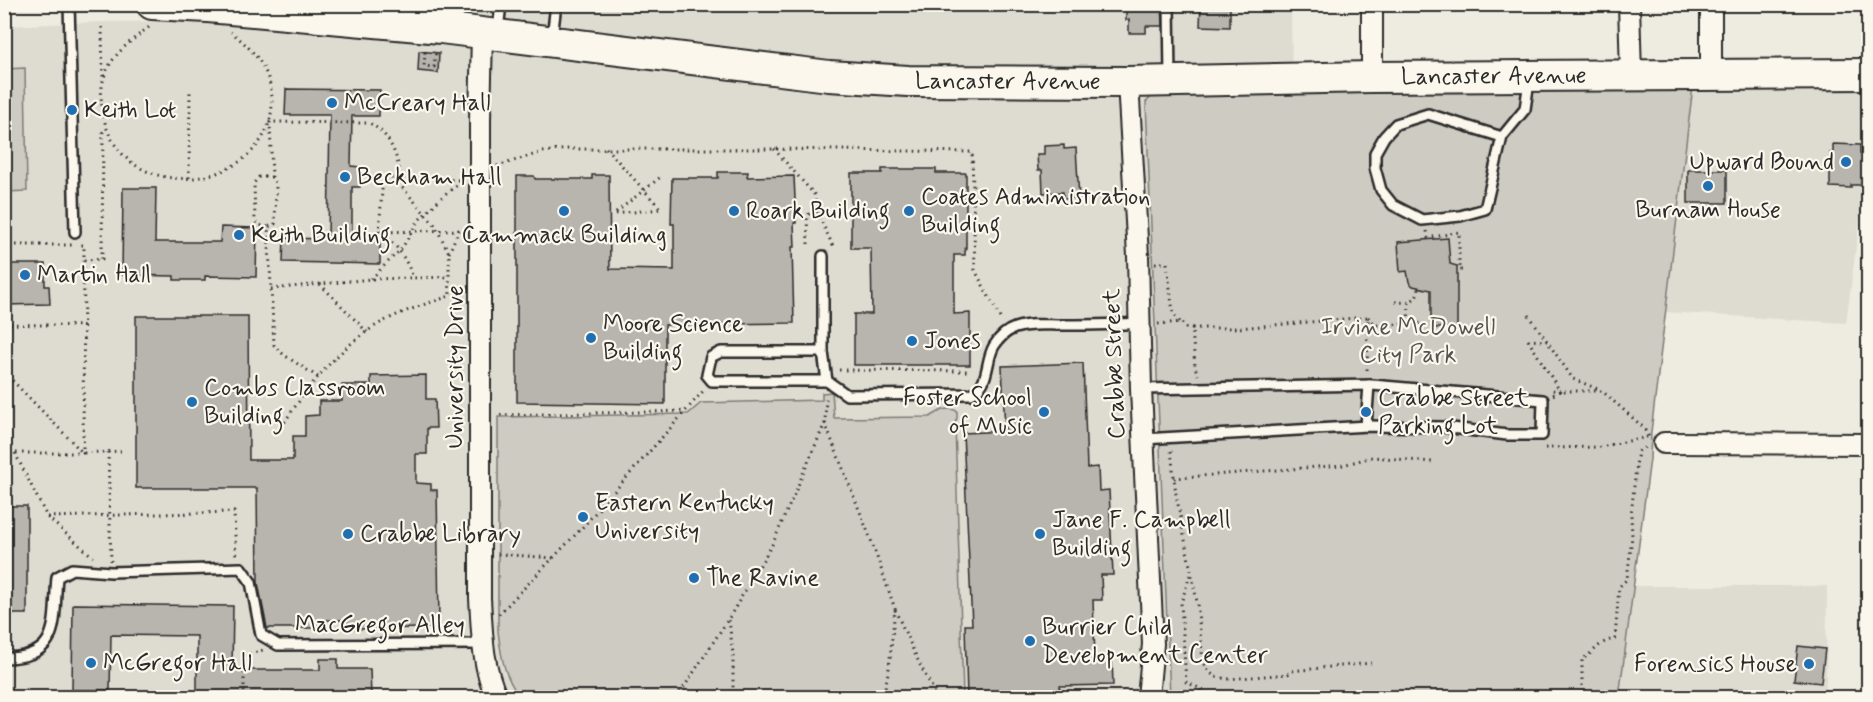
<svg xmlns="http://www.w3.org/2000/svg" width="1873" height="702" viewBox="0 0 1873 702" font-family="Mynerve,sans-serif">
<rect width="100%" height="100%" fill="#eeebe0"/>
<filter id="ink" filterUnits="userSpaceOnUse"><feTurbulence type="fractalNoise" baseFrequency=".0167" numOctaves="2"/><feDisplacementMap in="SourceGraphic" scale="12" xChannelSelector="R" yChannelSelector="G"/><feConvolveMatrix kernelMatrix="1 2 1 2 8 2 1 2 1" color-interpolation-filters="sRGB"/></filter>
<g filter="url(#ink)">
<g fill="#dedbd1">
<path d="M206,4l1085,1 1,82 -138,249 16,361h-1165l-1,-671 96,-4 107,-1z"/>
<path d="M1868,83v74l-22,166 -180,-11 27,-226z"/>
<path d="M1634,586h193l-1,111 -207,1z"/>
</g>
<g fill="#cecbc2" stroke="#7c7b76" stroke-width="1.5">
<path d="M25,68l2,123 -22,1v-123z"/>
<path d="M1693,86l-42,346 -1,27 -31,238h-449l-24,-595 15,-14z"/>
<path d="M832,392l2,26 96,-1c10,-6 16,-11 27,-6v7l-2,5 8,274h-443c-16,-20 -19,-41 -22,-66v-214l190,-3 13,-11 121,-3v-7z"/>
</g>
<g fill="#b8b5ae" stroke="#2b2b2b" stroke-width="1.5">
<path d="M1126,4h36l1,22h-17v7h-17v-13h-3z"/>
<path d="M1201,4h29v23l-30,-1z"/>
<path d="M419,51l20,2 -1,20 -20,-2z"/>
<path d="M286,89l94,1 -1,26h-27l-1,50 9,1v20h-8v53h28v24l-97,-2 1,-24 44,1 2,-124h-45z"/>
<path d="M1833,144l27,1v8h3v32h-12v3l-21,-1v-34h3z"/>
<path d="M1064,145v4l12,-1 3,50 -16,1v-7l-20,1 -1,-23h-4l-1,-16h7v-8z"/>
<path d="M882,169h54v4h30v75h-1v7h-11v59l16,-1v52h-116v-51h18l-1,-66h-20v-75h31z"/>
<rect x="1688" y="170" width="39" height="33"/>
<path d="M718,172h30l-1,5 47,-1 2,47h-2l1,24h-3l2,76 -129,2v79l-148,-2v-226h17l1,3h57v-4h17l1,94 64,1v-46h-3l1,-46h46z"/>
<path d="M123,188h33l-1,54h65l1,-15 36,1 -1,49 -51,-1v4h-31v-4l-52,-1z"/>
<path d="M1448,238l2,26 7,2v62h-26v-38l-18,-4 -4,-4 -2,-11 -7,1 -2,-30z"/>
<path d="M4,264h41v22h4l1,18 -46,1z"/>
<path d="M136,316h112l1,144h44v-24h12v-20l14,-1v-14h23v-16h29v-9l55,-1v24h9l1,29h-9v26h-11v29l15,1v6h6l2,131h-7v7l-85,1v-9h-28v8h-52l-9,-45 -1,-95h-121z"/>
<path d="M1083,363l4,105 11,-1 1,24 10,-1 4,85h-12l1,25h-9l2,58 17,-1 1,28 -53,1 1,12h-94l-2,-73h7l-9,-192 42,-2 -3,-65z"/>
<rect x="4" y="506" width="23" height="108"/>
<path d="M73,604l160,2 -1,64h88v-11h18v10h32l1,29h-174v-62l-86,-1 -1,55h-38z"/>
<path d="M1798,646l27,3 -4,34 -27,-3z"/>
</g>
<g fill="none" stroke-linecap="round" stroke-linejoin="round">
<defs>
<g id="lane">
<path d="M69,4l6,228"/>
<path d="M1169,4l1,74"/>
<path d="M498,30l3,-26"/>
<path d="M552,38l4,-34"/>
<path d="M1502,137l-74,-23 -32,10 -12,13 -9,16v15l6,22 12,15 29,15 38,-4 25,-7 17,-72 23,-28 4,-28"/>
<path d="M823,256v96l4,29 20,14 124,-1c19,-9 14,-33 23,-48 5,-8 12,-15 21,-18 14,-5 31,-3 46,-3 26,0 52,0 79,-2"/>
<path d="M823,352h-102l-10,5 -4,18 5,6h115"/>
<path d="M1141,389l231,-4 171,15 -1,35h-35l-63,-8 -76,-1 -225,13"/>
<path d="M1366,426l3,-41"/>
<path d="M4,658c58,0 49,-37 53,-81l15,-8 39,3 130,-4 10,14 10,53 17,10 205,-1"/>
</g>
<g id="street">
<path d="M1372,4v73"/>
<path d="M1629,4l2,71"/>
<path d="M1711,4v70"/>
<path d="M482,34l-2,86v478c2,34 2,68 17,100"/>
<path d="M1128,82l10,174 3,133 12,255 -5,54"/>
<path d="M1664,443l204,1"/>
</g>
<g id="primary">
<path id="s1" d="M152,4l56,3 233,21 388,48 79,5 220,1 244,-5 496,-3"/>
</g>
</defs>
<use href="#lane" stroke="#2b2b2b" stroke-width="14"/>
<use href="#street" stroke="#2b2b2b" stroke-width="24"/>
<use href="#primary" stroke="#2b2b2b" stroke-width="34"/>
<g stroke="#2b2b2b" stroke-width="3" stroke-dasharray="1.5 4.5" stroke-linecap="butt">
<path d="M102,27l1,52"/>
<path d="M149,27c-32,24 -54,42 -46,87 18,99 171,76 169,-14 -1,-30 -18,-50 -41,-68"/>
<path d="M425,52l-1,14 10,1 2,-16"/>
<path d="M4,89h4v88l-4,1"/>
<path d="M606,148l55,61 -47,5 49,-39"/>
<path d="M774,149l40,45 3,18 16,34"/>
<path d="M497,166l46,-14 25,-3h205l199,3 3,118 26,50"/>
<path d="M367,177l95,3"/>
<path d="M383,177l-4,55c17,10 27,27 34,45"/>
<path d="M189,178l1,-88"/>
<path d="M268,227l-10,-2 -3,-4 -1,-38 5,-6h13"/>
<path d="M1427,231l1,7 31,-6v38h7"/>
<path d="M380,232l79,-2"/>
<path d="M808,244l-1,-28 3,-3h31"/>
<path d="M4,245h68"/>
<path d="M449,253l10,-24"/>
<path d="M84,260l18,-1 1,-127 3,-2"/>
<path d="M1155,263h12l6,50 7,9"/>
<path d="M371,279l31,-31 17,-28 26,-26 18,-13"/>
<path d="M320,284l47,48"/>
<path d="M271,289l100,-10 78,-2v-24l-14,-28 -41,-47"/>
<path d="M1395,302c13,1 23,0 24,-16"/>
<path d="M1529,315l44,64 27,11"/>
<path d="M1368,317l8,8 49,-2"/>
<path d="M1408,322l1,-19"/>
<path d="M4,324l81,2"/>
<path d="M1158,324l23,-2 5,6h6l3,39 3,8"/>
<path d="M1192,328h46l130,-11 -1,57"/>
<path d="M1528,340l32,51 -9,-1"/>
<path d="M1528,340l19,1"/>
<path d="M839,370l130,1"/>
<path d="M4,372l79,81 38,-2"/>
<path d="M318,377l-34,-22 -10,-10 -6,-118 7,-3 1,-39 -4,-8 -2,-55 99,1c22,11 28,33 32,55"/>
<path d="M1553,395l7,-4h42l41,36 6,10"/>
<path d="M500,415l186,-4"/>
<path d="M825,423l46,117 24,69 -6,59 -6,30"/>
<path d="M278,432c26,-40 57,-82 99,-107 22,-13 49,-21 73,-29l-1,-19"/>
<path d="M1545,448l56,-1 46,-10"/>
<path d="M1171,451l5,43 21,108 6,59 6,11 7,5 12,2 60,-5 3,-3 80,-8"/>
<path d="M108,452l3,109"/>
<path d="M4,453h79l1,-208h-6"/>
<path d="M6,453l1,-77"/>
<path d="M15,453l32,64 46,40"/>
<path d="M1174,478l169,-13 29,-8 60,5"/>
<path d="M47,517l187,-5 2,45"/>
<path d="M498,554l55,4"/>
<path d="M1190,575l-9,28 5,79 15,7 1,9"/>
<path d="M895,610l26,57 17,31"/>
<path d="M499,614l81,-84 125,-141"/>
<path d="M729,620l4,34v44"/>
<path d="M244,698v-42l19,-6"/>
<path d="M677,698l52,-80 44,-75 52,-120 1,-28"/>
<path d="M1582,698v-39c15,-8 15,-17 33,-20l4,-52 8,-8 5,-43 -1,-21 6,-57 1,-6 8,-6"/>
</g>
<use href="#lane" stroke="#fbf7ec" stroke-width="9"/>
<use href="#street" stroke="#fbf7ec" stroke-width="20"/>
<use href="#primary" stroke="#fbf7ec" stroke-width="30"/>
</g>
</g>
<g fill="#1f6fb2" stroke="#fbf7ec" stroke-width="2">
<circle cx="332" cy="103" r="6"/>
<circle cx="72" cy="110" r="6"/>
<circle cx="1846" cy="162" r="6"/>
<circle cx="345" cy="177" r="6"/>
<circle cx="1708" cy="186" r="6"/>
<circle cx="564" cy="211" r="6"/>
<circle cx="734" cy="211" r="6"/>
<circle cx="909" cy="211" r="6"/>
<circle cx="239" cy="235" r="6"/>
<circle cx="25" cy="275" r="6"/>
<circle cx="591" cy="338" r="6"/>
<circle cx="912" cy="341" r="6"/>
<circle cx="192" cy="402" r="6"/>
<circle cx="1044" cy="412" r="6"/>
<circle cx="1366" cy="412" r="6"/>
<circle cx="583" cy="517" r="6"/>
<circle cx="348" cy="534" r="6"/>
<circle cx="1040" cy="534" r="6"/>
<circle cx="694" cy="578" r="6"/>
<circle cx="1030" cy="641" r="6"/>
<circle cx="91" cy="663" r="6"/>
<circle cx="1809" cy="664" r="6"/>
</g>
<g text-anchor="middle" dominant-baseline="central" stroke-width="4.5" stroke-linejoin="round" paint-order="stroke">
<g font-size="24" fill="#2b2b2b" stroke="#fbf7ec">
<text stroke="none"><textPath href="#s1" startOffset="1346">Lancaster Avenue</textPath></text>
<text stroke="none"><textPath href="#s1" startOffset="860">Lancaster Avenue</textPath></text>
<text transform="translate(1115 364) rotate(-92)">Crabbe Street</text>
<text transform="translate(455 367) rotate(-90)">University Drive</text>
<text x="380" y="625">MacGregor Alley</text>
</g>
<g font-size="24" fill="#2b2b2b" stroke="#fbf7ec" text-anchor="start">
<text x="344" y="103">McCreary Hall</text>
<text x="84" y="110">Keith Lot</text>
<text x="1834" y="162" text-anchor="end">Upward Bound</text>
<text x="357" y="177">Beckham Hall</text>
<text x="921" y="197">Coates Administration<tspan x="921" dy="28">Building</tspan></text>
<text x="1708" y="210" text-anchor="middle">Burnam House</text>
<text x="746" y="211">Roark Building</text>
<text x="251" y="235">Keith Building</text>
<text x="564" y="235" text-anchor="middle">Cammack Building</text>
<text x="37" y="275">Martin Hall</text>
<text x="603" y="324">Moore Science<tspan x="603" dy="28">Building</tspan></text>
<text x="924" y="341">Jones</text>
<text x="204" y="388">Combs Classroom<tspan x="204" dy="28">Building</tspan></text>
<text x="1032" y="398" text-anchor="end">Foster School<tspan x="1032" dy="28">of Music</tspan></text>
<text x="1378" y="398">Crabbe Street<tspan x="1378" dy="28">Parking Lot</tspan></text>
<text x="595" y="503">Eastern Kentucky<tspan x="595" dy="28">University</tspan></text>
<text x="1052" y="520">Jane F. Campbell<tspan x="1052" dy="28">Building</tspan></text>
<text x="360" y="534">Crabbe Library</text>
<text x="706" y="578">The Ravine</text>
<text x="1042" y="627">Burrier Child<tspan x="1042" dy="28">Development Center</tspan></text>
<text x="103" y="663">McGregor Hall</text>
<text x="1797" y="664" text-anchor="end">Forensics House</text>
</g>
<g font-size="24" fill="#545351" stroke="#fbf7ec">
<text x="1408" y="327">Irvine McDowell<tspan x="1408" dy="28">City Park</tspan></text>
</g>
</g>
<rect width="1873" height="702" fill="none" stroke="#fbf7ec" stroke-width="24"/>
<rect x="12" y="12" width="1849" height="678" fill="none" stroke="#2b2b2b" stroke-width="2" filter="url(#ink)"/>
</svg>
